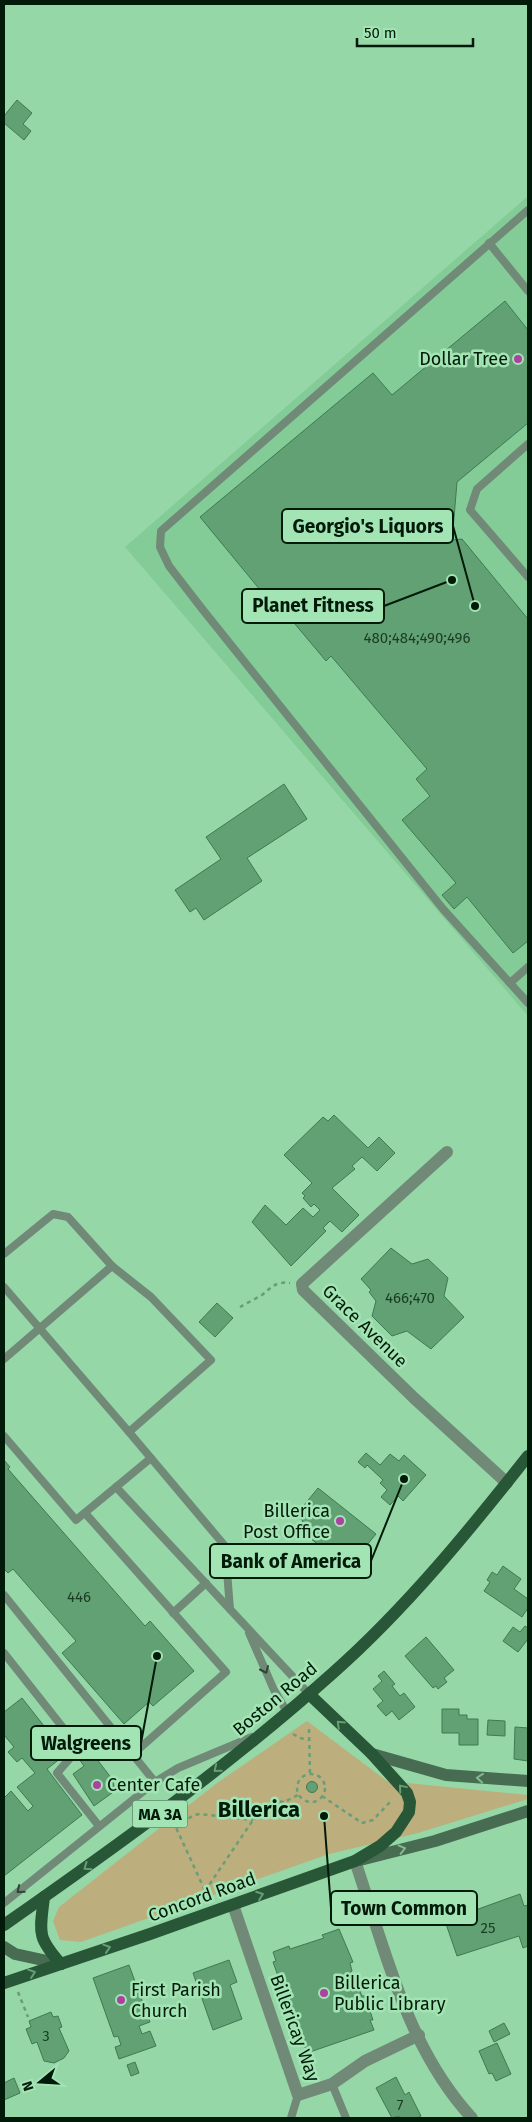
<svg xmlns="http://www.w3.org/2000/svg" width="532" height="2122" viewBox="0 0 532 2122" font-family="'Fira Sans',sans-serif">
<rect width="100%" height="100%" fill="#96d7a7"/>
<path fill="#84cc97" d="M528,196v820l-403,-469z"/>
<path fill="#bdae7e" d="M307,1721l80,60 141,14v4l-110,34 -89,21 -248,88 -21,-2 -7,-19 6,-14 158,-124z"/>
<g fill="#62a174" stroke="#3d7b50">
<path d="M17,100l15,13 -9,11 8,7 -7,9 -20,-17v-7z"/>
<path d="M505,301l23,29v93l-71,59 -4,48h-7l-2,11 18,-2 66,80v322l-15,12 -46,-56 -13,12 -12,-14 14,-12 -54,-63 28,-24 -14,-17 11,-10 -96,-113 -5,5 -47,-56 -4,3 -75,-91 173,-144 19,22z"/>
<path d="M284,784l23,35 -60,39 15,23 -58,39 -8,-12 -6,4 -15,-22 46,-31 -15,-22z"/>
<path d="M334,1115l34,33 11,-11 16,16 -18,18 -15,-14 -10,9 3,3 -23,19 27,27 -17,17 -12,-11 -7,7 3,3 -35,35 -39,-44 13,-17 21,20 17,-17 10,9 7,-7 -6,-6 -3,3 -8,-9 2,-2 -3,-3 10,-10 -28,-28 39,-38 5,4z"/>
<path d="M391,1248l21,16 16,-5 20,19 -4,18 20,21 -33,32 -24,-18 -15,5 -20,-20 4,-15 -7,-9 2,-2 -10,-11z"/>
<path d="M217,1303l16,15 -18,19 -16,-15z"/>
<path d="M366,1453l14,12 10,-11 9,7 5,-6 22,20 -23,26 -5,-5 -8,9 -9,-8 6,-7 -7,-7 3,-3 -16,-15 -2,3 -7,-6z"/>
<path d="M4,1460l6,7 -2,2 137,157 5,-5 44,50 -41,35 -4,-4 -25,22 -62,-71 14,-12 -63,-72 -5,4 -4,-4z"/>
<path d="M318,1488l58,46 -28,34 -51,-40 6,-7 -7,-6z"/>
<path d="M503,1566l18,13 -7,10 14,10v9l-6,9 -38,-26 6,-9 -3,-2 5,-8 5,3z"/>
<path d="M525,1626l3,2v11l-10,13 -15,-11 10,-14 7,5z"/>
<path d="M426,1637l28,33 -10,8 3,4 -9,7 -2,-3 -3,2 -28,-32z"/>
<path d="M384,1671l11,13 -3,2 8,10 4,-3 11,14 -16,13 -7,-9 -6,5 -9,-10 6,-5 -10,-12 9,-8 -4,-5z"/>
<path d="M22,1698l44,56 -19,15 35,46 -78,61v-78l7,-7 17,20 5,-5 -16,-19 18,-14 -13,-15 -5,4 -9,-10 6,-5 -10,-12v-23z"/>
<path d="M442,1709h17v6h8v4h11v26h-19v-12h-17z"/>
<path d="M488,1720l17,1v15l-18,-1z"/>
<path d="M515,1727l13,1v33l-14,-2z"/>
<path d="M90,1750l22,29 2,7 -2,7 -18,13 -21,-32 11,-8 -5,-7z"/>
<circle cx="312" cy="1787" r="5.5"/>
<path d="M520,1894l4,12 4,-1v41l-5,2 -4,-12 -62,20 -12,-35z"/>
<path d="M339,1929l14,33 -3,1 2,8 -2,1 6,18 3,-1 3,7h3l8,24h-3l4,10 -67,23 -3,-9 -2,1 -17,-59 -3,1 -9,-25 3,-1 -3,-9 16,-6 1,3 34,-11 -2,-3z"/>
<path d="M229,1960l8,22 -7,3 12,34 -29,11 -20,-57z"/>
<path d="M129,1965l21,57 -11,4 3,8 8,-3 6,15 -37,13 -4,-12 6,-2 -3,-9 -4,1 -21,-59z"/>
<path d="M51,2012l2,5 5,-1 4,11 -3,1 10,23 -5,7 -10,5 -10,-2 -7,-19 -5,2 -6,-15 5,-2 -2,-6z"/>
<path d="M504,2023l6,11 -16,8 -5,-11z"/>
<path d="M497,2043l14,31 -15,7 -4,-8 -3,1 -10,-23z"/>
<path d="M135,2062l4,11 -8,3 -4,-11z"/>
<path d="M396,2077l9,18 4,-3 12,24 -4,2h-17l-1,-2 -7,2 -16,-30z"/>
<path d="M14,2078l6,15 -16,7v-17z"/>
</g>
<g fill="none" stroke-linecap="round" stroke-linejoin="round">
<g stroke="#699e77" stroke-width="2.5" stroke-dasharray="4 4" stroke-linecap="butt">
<path d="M240,1307c7,-4 15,-8 22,-12 10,-8 14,-14 28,-12"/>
<path d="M309,1729l1,45"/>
<path d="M293,1734l7,4 9,2"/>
<circle cx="311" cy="1788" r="14"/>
<path d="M322,1796l40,27 11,-3 18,-19"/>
<path d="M276,1806l1,-5 7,1"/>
<path d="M173,1821l34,74"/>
<path d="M175,1827l19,-12 6,-1 53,6"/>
<path d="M205,1891l48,-71 23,-14 5,2 3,-6 14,-7"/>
<path d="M18,1992l10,25"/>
</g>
<g stroke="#718977" stroke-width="8">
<path d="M528,210l-367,321 -1,16 9,19 34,44 240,299 85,94"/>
<path d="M489,243l39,48"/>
<path d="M528,444l-51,45 -7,21 58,67"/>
<path d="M510,983l18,-16"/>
<path d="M4,1254l49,-40 15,3 44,49"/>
<path d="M4,1287l125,145"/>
<path d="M4,1359l108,-93 39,31 60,63 -82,72 96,114 5,63"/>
<path d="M4,1436l72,84 40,-33 193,207"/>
<path d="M116,1487l35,-29"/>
<path d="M85,1513l141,159 -94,83"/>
<path d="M4,1595l151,187"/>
<path d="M173,1613l33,-30"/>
<path d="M249,1633l25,57 13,22"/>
<path d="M4,1653l75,95 -22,25 42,53"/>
<path d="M4,1903l151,-121 23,-14 74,-31"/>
<path d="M332,2084l14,34"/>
<path d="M291,2118l7,-23"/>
</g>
<g stroke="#718977" stroke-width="12">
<path d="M447,1152l-145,132 1,6 111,108 93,85"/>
<path d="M355,1861c30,88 52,187 117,257"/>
<path d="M233,1905l65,190 34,-11 33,-23 54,-26"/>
</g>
<g stroke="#486c51" stroke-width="12">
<path d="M372,1754l74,21 82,6"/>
<path d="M360,1860l75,-19 93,-30"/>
<path d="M4,1947l11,7 46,10"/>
</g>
<g stroke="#285737" stroke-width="12">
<path d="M44,1897c-4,35 -8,39 17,67"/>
<path d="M4,1925c113,-79 226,-160 330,-253 72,-64 134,-140 194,-216"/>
<path d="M4,1983l146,-49 205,-73 25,-15 16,-14 13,-20 1,-10 -3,-9 -35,-39 -63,-60"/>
</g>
</g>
<defs><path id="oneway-chevron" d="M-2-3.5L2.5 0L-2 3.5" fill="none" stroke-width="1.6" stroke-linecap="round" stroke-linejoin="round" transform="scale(1.25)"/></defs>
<g stroke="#2e4635">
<use href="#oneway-chevron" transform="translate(265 1670) rotate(66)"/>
<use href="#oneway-chevron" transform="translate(20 1890) rotate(141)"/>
</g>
<g stroke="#669e76">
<use href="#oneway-chevron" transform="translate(340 1724) rotate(-136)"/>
<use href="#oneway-chevron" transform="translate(217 1769) rotate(141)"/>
<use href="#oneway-chevron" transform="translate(402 1788) rotate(-130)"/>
<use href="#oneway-chevron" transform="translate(87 1867) rotate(145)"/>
<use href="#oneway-chevron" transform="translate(260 1895) rotate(-20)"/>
<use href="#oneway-chevron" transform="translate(107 1948) rotate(-18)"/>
<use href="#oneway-chevron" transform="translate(32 1973) rotate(-19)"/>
</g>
<g stroke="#83ba91">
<use href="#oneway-chevron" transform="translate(480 1778) rotate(-175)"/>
<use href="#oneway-chevron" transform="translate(402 1849) rotate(-14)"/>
</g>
<g fill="#ad41a1" stroke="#a3e4b4" stroke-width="2">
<circle cx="518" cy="359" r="5"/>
<circle cx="340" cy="1521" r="5"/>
<circle cx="97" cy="1785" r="5"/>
<circle cx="324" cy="1993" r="5"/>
<circle cx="121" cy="2000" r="5"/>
</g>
<g text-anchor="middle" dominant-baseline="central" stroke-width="5" stroke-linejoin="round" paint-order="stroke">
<g font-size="15" fill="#193c24">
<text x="417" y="638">480;484;490;496</text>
<text x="410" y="1298">466;470</text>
<text x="79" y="1597">446</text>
<text x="488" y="1928">25</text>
<text x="46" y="2036">3</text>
<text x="400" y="2105">7</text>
</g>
<rect fill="#a3e4b4" stroke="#32573c" stroke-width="1" x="132.5" y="1800.5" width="55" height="27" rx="4"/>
<g font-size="16" font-weight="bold" fill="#011a09">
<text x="160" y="1814">MA 3A</text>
</g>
<g font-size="18" fill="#011a09" stroke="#a3e4b4" text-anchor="start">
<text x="508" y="359" text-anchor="end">Dollar Tree</text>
<text x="330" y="1511" text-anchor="end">Billerica<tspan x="330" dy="21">Post Office</tspan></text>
<text x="107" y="1785">Center Cafe</text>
<text x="334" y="1983">Billerica<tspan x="334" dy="21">Public Library</tspan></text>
<text x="131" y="1990">First Parish<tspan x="131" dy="21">Church</tspan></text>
</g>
<g font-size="18" fill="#011a09" stroke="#a3e4b4">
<text transform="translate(365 1326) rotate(44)">Grace Avenue</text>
<text transform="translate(275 1699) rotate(-40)">Boston Road</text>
<text transform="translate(202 1897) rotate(-20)">Concord Road</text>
<text transform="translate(295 2028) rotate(70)">Billericay Way</text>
</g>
<g font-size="22" font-weight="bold" fill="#011a09" stroke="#a3e4b4">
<text x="259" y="1809">Billerica</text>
</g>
</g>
<path fill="none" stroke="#011a09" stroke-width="2" d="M475 606L453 526M452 580L384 606M404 1479L371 1561M157 1656L141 1743M324 1816L331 1908"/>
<g fill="#011a09" stroke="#a3e4b4" stroke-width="2">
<circle cx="475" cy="606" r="5"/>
<circle cx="452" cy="580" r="5"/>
<circle cx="404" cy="1479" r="5"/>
<circle cx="157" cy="1656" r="5"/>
<circle cx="324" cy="1816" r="5"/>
</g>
<g fill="#a3e4b4" stroke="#011a09" stroke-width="2">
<rect x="282" y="509" width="171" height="34" rx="5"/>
<rect x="242" y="589" width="142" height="34" rx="5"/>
<rect x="210" y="1544" width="161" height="34" rx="5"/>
<rect x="31" y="1726" width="110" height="34" rx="5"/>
<rect x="331" y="1891" width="146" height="34" rx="5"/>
</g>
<g font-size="19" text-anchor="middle" font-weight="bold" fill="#011a09">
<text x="368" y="533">Georgio's Liquors</text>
<text x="313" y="612">Planet Fitness</text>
<text x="291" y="1568">Bank of America</text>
<text x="86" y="1750">Walgreens</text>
<text x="404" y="1915">Town Common</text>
</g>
<rect width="532" height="2122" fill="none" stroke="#011a09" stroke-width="10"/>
<g transform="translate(40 2082) rotate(252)" stroke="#a3e4b4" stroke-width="4" paint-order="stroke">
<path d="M0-4L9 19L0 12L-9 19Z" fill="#011a09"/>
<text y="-8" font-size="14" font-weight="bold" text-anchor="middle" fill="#011a09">N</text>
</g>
<path d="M357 38v8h116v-8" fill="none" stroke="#011a09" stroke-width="2.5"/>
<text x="364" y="38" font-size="15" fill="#011a09" stroke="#a3e4b4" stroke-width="4" paint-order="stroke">50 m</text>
</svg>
